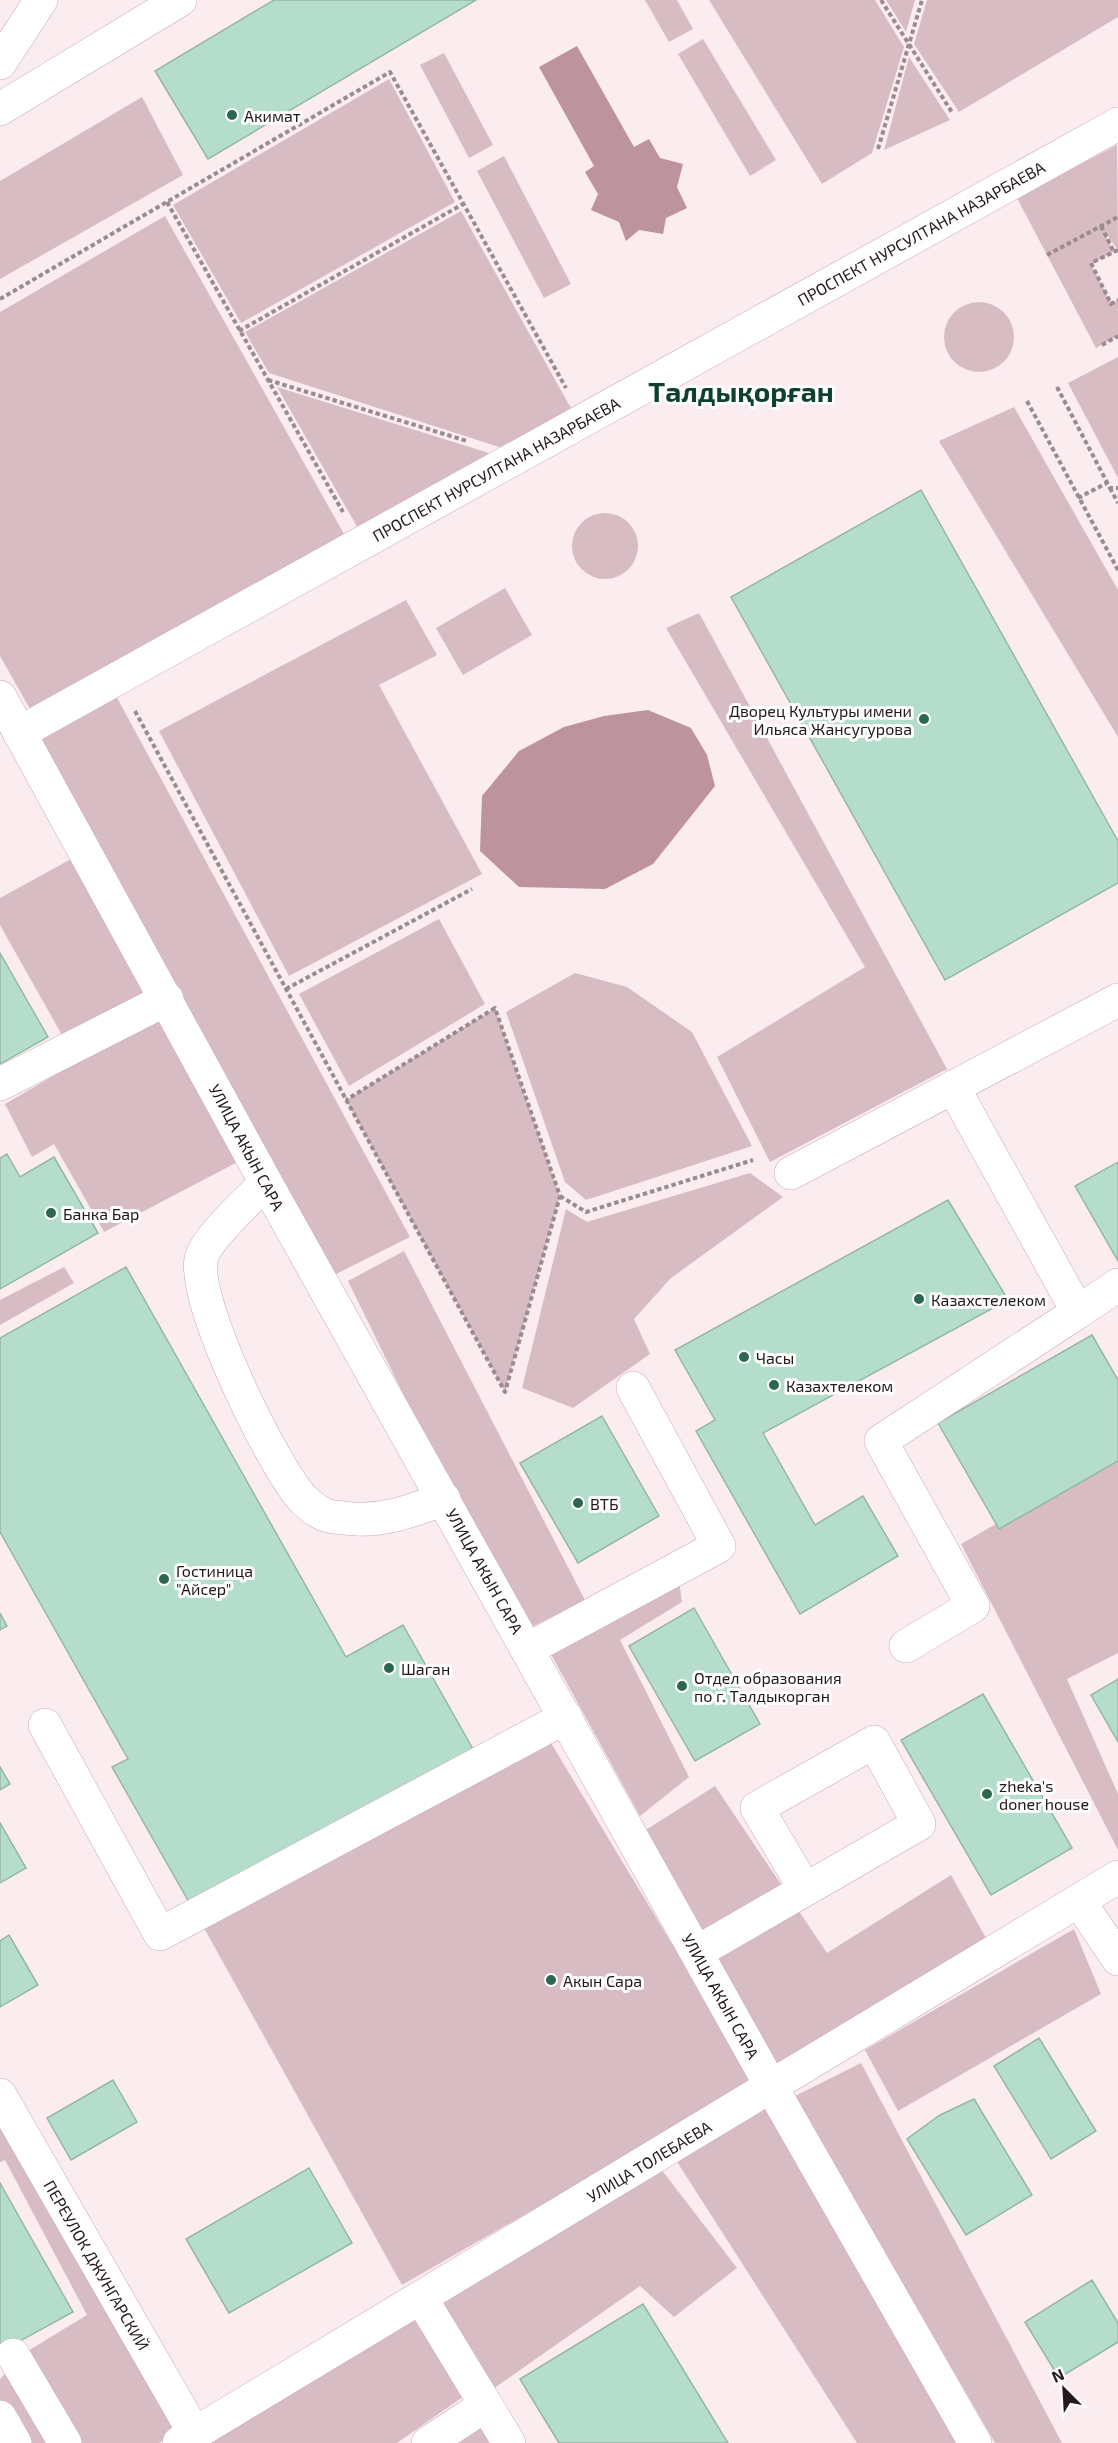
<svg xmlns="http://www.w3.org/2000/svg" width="1118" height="2443" viewBox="0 0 1118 2443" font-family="'Exo 2',sans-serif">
<rect width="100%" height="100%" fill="#fbecf0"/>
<g fill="#d8bcc3">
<path d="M645,0h32l16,29 -24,13z"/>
<path d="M709,0h166l29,47 -32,106 -50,31z"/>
<path d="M886,0h29l-9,32z"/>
<path d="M927,0h191v17l-159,95 -45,-68z"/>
<path d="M703,39l73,121 -26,16 -72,-122z"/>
<path d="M444,53l49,92 -24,13 -49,-93z"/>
<path d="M909,57l41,63 -66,30z"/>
<path d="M389,79l66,123 -214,121 -68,-118z"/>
<path d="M142,97l41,78 -183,104v-98z"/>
<path d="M1117,145l1,105 -14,-19 10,21 -23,12 20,39 7,-3v36l-22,12 -79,-150z"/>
<path d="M504,156l67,128 -27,14 -67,-127z"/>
<path d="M461,211l116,208 -56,35 -252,-81 -24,-41z"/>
<path d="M165,216l183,325 -318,168 -30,-53v-344z"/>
<circle cx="979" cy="337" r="35"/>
<path d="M1118,357v121l-50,-95z"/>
<path d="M277,387l228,71 -142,79z"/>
<path d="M1014,407l104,183v147l-179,-296z"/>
<circle cx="605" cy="546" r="33"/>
<path d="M505,588l27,47 -69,40 -27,-47z"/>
<path d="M406,600l31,55 -58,30 103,189 -193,102 -130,-245z"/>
<path d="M699,613l248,456 -177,93 -53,-105 148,-90 -199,-339z"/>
<path d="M115,694l295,543 -76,38 -301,-538z"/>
<path d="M73,858l82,135 -88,51 -67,-119v-27z"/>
<path d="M439,919l46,85 -136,82 -50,-92z"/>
<path d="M575,973l52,14 65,45 60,114 -166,54 -21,-18 -59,-170z"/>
<path d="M495,1008l65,188 -55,196 -159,-292z"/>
<path d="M160,1014l85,144 -141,74 -50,-88 -22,13 -27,-53z"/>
<path d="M750,1173l33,24 -112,81 -37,41 16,35 -77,54 -51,-20 44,-179 21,13z"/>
<path d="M404,1251l181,349 -65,33 -172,-352z"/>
<path d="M64,1267l10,16 -74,42v-25z"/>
<path d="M1118,1454v199l-51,26 51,115v56l-157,-306z"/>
<path d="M679,1580l3,22 -62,38 69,137 -49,39 -93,-169z"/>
<path d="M551,1743l204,339 -353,203 -198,-357z"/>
<path d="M715,1786l112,167 124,-78 36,65 -208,129 -138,-236z"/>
<path d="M1074,1929l27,65 -203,117 -33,-61z"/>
<path d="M861,2063l201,380h-67l-200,-347z"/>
<path d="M762,2103l197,340h-102l-183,-286z"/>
<path d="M0,2107l185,320 -26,16h-159v-64l31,-30 56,-34 -82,-155 -5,2z"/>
<path d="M658,2165l79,103 -63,49 -34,-31 -147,103 -62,-85z"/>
<path d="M415,2310l52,84 -70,49h-194z"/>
<path d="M485,2419l13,24h-49z"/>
</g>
<g fill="#bd939e">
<path d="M577,46l57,101 15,-8 11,19 23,6 -6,23 10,21 -21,10 -3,16 -24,-4 -13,11 -7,-19 -28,-12 7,-16 -13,-22 9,-6 -55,-99z"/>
<path d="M648,710l43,18 16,27 8,31 -62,78 -48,25 -86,-2 -39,-36 2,-55 37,-45 45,-24 40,-11z"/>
</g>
<g fill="#b4decb" stroke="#96b6a7" stroke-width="1.5">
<path d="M274,0h202l-268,159 -53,-88z"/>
<path d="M921,490l197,351v42l-173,97 -214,-383z"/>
<path d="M0,953l48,84 -48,27z"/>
<path d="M7,1154l13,23 34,-20 44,76 -98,56v-131z"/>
<path d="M1118,1162v99l-43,-75z"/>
<path d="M948,1200l60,100 -245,133 52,92 48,-29 35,60 -98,58 -104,-183 19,-11 -40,-70z"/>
<path d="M126,1267l220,390 57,-32 71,126 -281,158 -81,-142 16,-8 -128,-227v-194z"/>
<path d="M1092,1335l26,45v81l-119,68 -61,-106z"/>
<path d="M602,1416l57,100 -81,47 -58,-100z"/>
<path d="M694,1608l66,116 -65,37 -66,-115z"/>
<path d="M0,1613l7,13 -7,4z"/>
<path d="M1118,1679v63l-27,-47z"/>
<path d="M983,1694l89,154 -81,47 -90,-155z"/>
<path d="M0,1767l10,17 -10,6z"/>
<path d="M0,1823l26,45 -26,15z"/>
<path d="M9,1935l29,50 -38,22v-66z"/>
<path d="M1039,2038l57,93 -45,28 -57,-93z"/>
<path d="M113,2080l24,42 -66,38 -24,-42z"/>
<path d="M974,2099l58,96 -66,40 -59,-96 33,-24z"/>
<path d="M309,2168l43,75 -123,70 -43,-74z"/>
<path d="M0,2183l73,129 -73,40z"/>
<path d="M1092,2280l26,43v19l-59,36 -34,-56z"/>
<path d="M643,2304l85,139h-169l-39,-64z"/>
</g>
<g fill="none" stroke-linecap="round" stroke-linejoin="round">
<defs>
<g id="minor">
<path d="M0,63l41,-63"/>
<path d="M0,109l180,-109"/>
<path d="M19,733l1099,-609"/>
<path d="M0,1084l167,-85"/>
<path d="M953,1087l125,225 40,-27"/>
<path d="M791,1173l327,-173"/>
<path d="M266,1183c-16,16 -60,55 -65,76 -8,44 71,206 102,240 5,5 15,13 22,16 5,2 12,2 18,3 37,5 66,-6 101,-19"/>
<path d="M906,1646l67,-40 -92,-165 197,-129"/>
<path d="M528,1649l191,-103 -86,-158"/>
<path d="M45,1725l115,209 406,-217"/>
<path d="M1079,1901l39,58"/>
<path d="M697,1952l222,-128 -45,-82 -117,66 48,81"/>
<path d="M0,2095l195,339"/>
<path d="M421,2298l88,145"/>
<path d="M13,2355l52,88"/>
<path d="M0,2417l15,26"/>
<path d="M179,2443l939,-566"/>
<path d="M428,2443l58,-38"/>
</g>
<path id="major" d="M0,697l266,486 506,905 203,355"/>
</defs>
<use href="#minor" stroke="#caa8b1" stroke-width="34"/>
<use href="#major" stroke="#caa8b1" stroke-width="34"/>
<g stroke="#998c8f" stroke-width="4" stroke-dasharray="4.5 3" stroke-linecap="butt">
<path d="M881,0l72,114"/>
<path d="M878,149l44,-149"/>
<path d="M167,202l176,310"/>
<path d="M1101,226l13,26"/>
<path d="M1118,250l-27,13 20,41 7,-4"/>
<path d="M1047,255l71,-38"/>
<path d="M0,299l390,-227 176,316"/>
<path d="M239,331l224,-127"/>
<path d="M1102,345l16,-9"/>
<path d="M268,380l199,61"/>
<path d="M1057,387l53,101h8"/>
<path d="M1027,401l91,169"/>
<path d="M1110,488l8,15"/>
<path d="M1078,498l29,-15"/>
<path d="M135,711l370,681 55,-196 -65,-188 -149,92"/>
<path d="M286,989l186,-100"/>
<path d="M560,1196l26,16 167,-52"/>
</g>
<use href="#minor" stroke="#fff" stroke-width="33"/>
<use href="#major" stroke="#fff" stroke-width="33"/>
</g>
<g fill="#2d6751" stroke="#fdfdfd" stroke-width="2">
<circle cx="232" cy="115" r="6"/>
<circle cx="924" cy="719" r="6"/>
<circle cx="51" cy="1213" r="6"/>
<circle cx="919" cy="1299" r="6"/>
<circle cx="744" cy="1357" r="6"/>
<circle cx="774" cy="1385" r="6"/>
<circle cx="578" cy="1503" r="6"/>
<circle cx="164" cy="1579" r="6"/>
<circle cx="389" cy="1668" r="6"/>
<circle cx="682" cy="1686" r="6"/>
<circle cx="987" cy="1794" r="6"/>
<circle cx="551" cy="1980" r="6"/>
</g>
<g text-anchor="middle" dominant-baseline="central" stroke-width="6" stroke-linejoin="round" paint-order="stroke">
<g font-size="16" fill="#24181b" stroke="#fdfdfd" text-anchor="start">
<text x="244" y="115">Акимат</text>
<text x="912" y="710" text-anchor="end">Дворец Культуры имени<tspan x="912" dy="18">Ильяса Жансугурова</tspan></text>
<text x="63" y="1213">Банка Бар</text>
<text x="931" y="1299">Казахстелеком</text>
<text x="756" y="1357">Часы</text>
<text x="786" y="1385">Казахтелеком</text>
<text x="590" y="1503">ВТБ</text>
<text x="176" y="1570">Гостиница<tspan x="176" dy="18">"Айсер"</tspan></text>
<text x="401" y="1668">Шаган</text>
<text x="694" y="1677">Отдел образования<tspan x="694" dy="18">по г. Талдыкорган</tspan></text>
<text x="999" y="1785">zheka's<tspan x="999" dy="18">doner house</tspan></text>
<text x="563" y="1980">Акын Сара</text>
</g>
<g font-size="16" fill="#24181b" stroke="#fdfdfd">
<text transform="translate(921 233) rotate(-29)">ПРОСПЕКТ НУРСУЛТАНА НАЗАРБАЕВА</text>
<text transform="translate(496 469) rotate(-29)">ПРОСПЕКТ НУРСУЛТАНА НАЗАРБАЕВА</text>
<text transform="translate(247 1147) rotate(62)">УЛИЦА АКЫН САРА</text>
<text transform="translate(485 1571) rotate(61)">УЛИЦА АКЫН САРА</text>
<text transform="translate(721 1996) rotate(61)">УЛИЦА АКЫН САРА</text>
<text transform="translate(649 2161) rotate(-31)">УЛИЦА ТОЛЕБАЕВА</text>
<text transform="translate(97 2265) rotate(60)">ПЕРЕУЛОК ДЖУНГАРСКИЙ</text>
</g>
<g font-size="28" font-weight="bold" fill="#0f402f" stroke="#fdfdfd">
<text x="741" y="391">Талдықорған</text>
</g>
</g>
<g transform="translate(1064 2389) rotate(336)" stroke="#fdfdfd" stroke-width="4.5" paint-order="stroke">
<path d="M0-4.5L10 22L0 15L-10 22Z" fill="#24181b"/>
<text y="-9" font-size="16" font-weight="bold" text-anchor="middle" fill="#24181b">N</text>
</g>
</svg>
